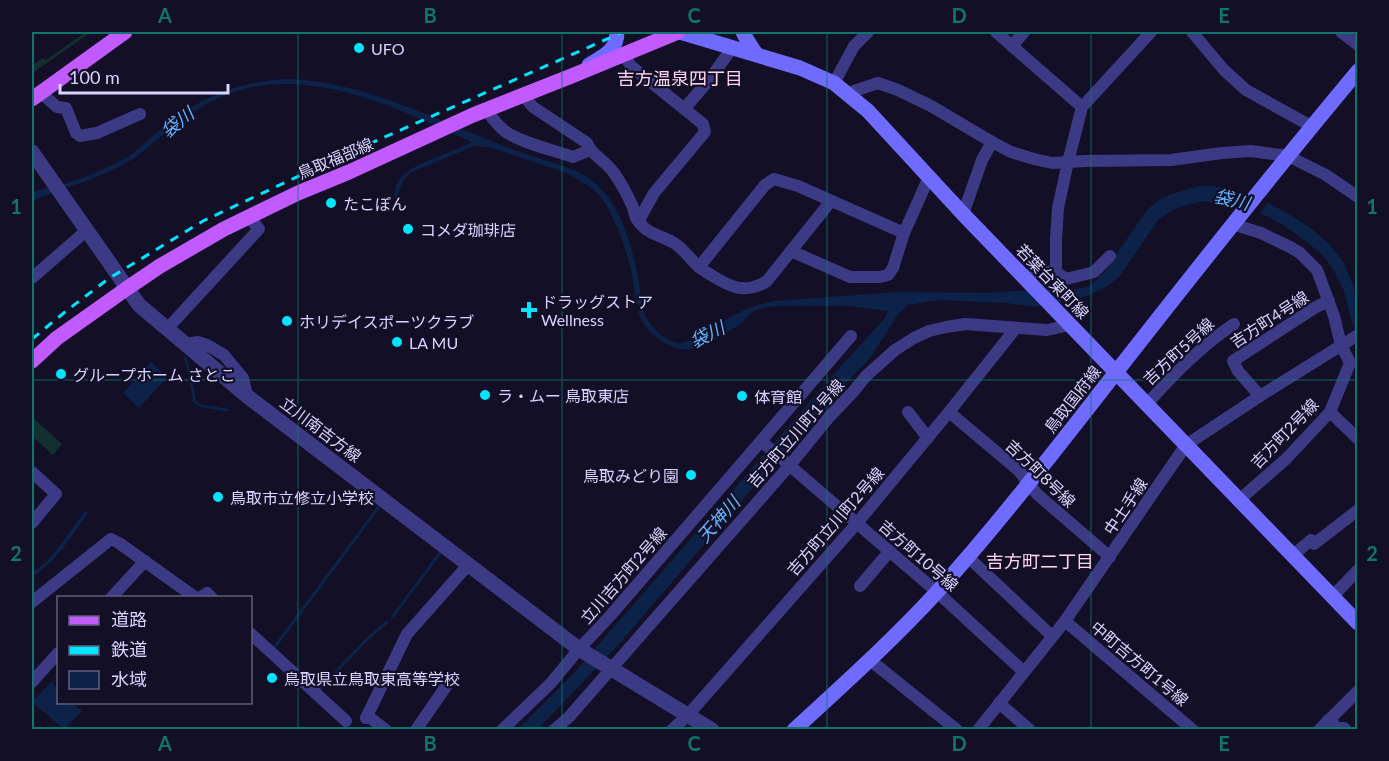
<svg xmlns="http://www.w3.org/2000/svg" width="1389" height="761" viewBox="0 0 1389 761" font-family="Lato,'Noto Sans JP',sans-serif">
<rect width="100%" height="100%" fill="#130f26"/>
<g fill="#12302f">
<path d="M86,32h5l-57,40 -2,-6 10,-8 4,2z"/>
<path d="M32,417l30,27 -9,11 -21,-19z"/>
</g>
<g fill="#0c2248">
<path d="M284,79c75,1 144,37 212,64 14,6 29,11 43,15 23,8 48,13 64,33 21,23 31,63 36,92 2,9 2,19 4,27 3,13 22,32 36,33 4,0 8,-2 13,-3 28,-16 49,-33 82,-39l124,-9 92,1 65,-5 15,3 20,-5 18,-18 7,-12 33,-47 11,-9 12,-6 28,-8h12l14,2 43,15 26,14 18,12 16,14 16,20 12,30 1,42 -5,-12 -8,-32 -11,-22 -11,-15 -31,-24 -24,-14 -46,-12 -18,-3 -23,6 -9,4 -12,8 -40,58 -13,10 -18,9 -54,11 -27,-4 -68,-3 -31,5 -10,9 -27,43 -23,24 -10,7 -218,255 -82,86h-20l56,-56 259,-298 52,-57 3,-7 -39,-5h-72c-8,1 -17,2 -23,5 -6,3 -9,9 -14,13 -6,5 -14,8 -20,13 -22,13 -39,19 -61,2 -9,-6 -16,-15 -20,-25l-9,-49 -11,-34 -11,-23 -8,-12 -10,-9 -21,-13 -77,-26 -15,-2h-3l-57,24 -8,4 -6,7 -6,15 -3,1c1,-7 2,-13 6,-18 13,-17 53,-26 72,-37 -82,-37 -180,-87 -267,-37 -12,7 -24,15 -34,23 -16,12 -29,27 -47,36 -30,17 -61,23 -92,37v-8c11,-6 23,-6 35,-10 19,-6 38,-14 55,-23 16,-8 26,-21 40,-32 39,-31 72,-45 122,-49z"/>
<path d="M151,362l16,15 -28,31 -16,-15z"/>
<path d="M85,511l3,2c-15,20 -33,52 -56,63v-4c21,-11 38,-42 53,-61z"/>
<path d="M51,682l7,8v12l14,1 10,8 -18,18 -32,-27z"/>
</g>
<path fill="#130f26" d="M1242,191l28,9 -12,16 -30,-7z"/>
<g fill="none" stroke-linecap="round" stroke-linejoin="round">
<g stroke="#0c2248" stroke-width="3">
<path d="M185,358l3,9 7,35 7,4 25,4"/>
<path d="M393,616l47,-63"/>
<path d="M274,648l104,-140"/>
<path d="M319,690l47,-50 21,-18"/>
</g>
<g stroke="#3d3a85" stroke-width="12">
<path d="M996,32l86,75"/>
<path d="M1192,32l32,38 22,20 65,36"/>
<path d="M1341,32l17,13"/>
<path d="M1012,46l12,-14"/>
<path d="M623,54l8,12 72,58 2,8 -51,61 -15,27"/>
<path d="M834,83l20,-37 14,-14"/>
<path d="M41,93l16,14 9,1 10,25 4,3 17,-3 43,-19"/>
<path d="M848,93l30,-10 20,7 33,16 61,36 19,10 23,7 18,4 33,-2 86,-1 51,-7 29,-2 37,5 38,19 32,22"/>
<path d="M523,95l10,12 54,36c4,12 19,18 27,30 7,10 13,21 18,32 2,4 2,9 4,13 12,19 26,16 41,27 9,7 15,16 23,23 9,6 31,20 41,20 8,1 19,-2 26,-7l64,-80"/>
<path d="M684,109l26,-30 22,-31"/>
<path d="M487,110c5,8 11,16 19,22 16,11 47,18 67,25l17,-7"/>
<path d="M963,214l19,-54 10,-18"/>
<path d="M1232,224l29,9 29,14 10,6 17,17 17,46 7,29 9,18 -20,49 -44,47 -48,42"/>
<path d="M791,251l59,26h30l8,-2 5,-7 11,-35 25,-56"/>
<path d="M699,267l66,-82 9,-6 24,7 106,47"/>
<path d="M1056,272l10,7 28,-7 16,-16"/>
<path d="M1023,276l19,-4h14v-33l2,-31 10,-46 14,-55 69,-75"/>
<path d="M32,278l54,-47"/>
<path d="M167,329l92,-100 -11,-13"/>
<path d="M185,344l13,-2 9,3 17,10 19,23 4,18"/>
<path d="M1260,396l-22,-25 -5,-10 3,-2 80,-52 13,-6"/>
<path d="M1146,405c27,-30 55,-59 88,-81"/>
<path d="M908,412l20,26"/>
<path d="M949,412l70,59 18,23 73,63"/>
<path d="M1330,412l28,27"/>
<path d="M761,441l90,-105"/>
<path d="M32,472l24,22 -24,29"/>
<path d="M1292,556l19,-16 3,4 44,-34"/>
<path d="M968,557l84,79"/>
<path d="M860,586l30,-35"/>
<path d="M1332,597l26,-27"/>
<path d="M111,598l34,-37"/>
<path d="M199,598l8,-5 5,5"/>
<path d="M32,602l79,-63 8,4 77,55"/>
<path d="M1065,621l128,109"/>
<path d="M250,633l96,88"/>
<path d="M870,660l87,70"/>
<path d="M32,682l26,-29"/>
<path d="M999,703l31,27"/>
<path d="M366,718l41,-84 62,-70"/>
<path d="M366,718l3,-1 17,13"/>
<path d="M1328,720l11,9 5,-1 2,2"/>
<path d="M416,730l33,-48"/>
<path d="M502,730l49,-47 28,-34 31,-33 151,-175 176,151 87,80"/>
<path d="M554,730l15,-13 42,-48 179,-204 40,-49 23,-24 13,-16 29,-26 19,-12 15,-7 17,-4 19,-3 82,6 23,-5"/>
<path d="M672,730l16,-15 170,-193 91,-110 67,-84"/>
<path d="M978,730l87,-109 121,-176 74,-49 98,-61"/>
<path d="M1319,730l39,-39"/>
</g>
<path stroke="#3d3a85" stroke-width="15" d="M32,152l107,153 108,91 332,253 133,81"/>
<g stroke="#6f6bff" stroke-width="15">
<path d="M680,32l120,36 34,15 34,28 95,103 395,409"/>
<path d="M743,32l4,8 9,14"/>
<path d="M589,65c14,-9 28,-14 28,-33"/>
<path d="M794,730c49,-45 98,-89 143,-138 64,-71 122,-147 180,-221 79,-101 159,-202 241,-300"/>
</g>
<g stroke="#c25bff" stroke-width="15">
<path d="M32,99l93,-67"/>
<path d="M32,361l25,-23 69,-49 34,-23 64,-37 74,-36 51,-21 124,-57 101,-40 104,-43"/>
</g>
<path stroke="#00e5ff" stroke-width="3" stroke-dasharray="9 8" stroke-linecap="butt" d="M32,339l33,-27 43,-33 95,-58 132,-62 288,-127"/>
</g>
<path fill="none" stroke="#0f766e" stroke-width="1.5" stroke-opacity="0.55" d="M298,32v698M562,32v698M827,32v698M1091,32v698M32,380h1326"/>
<g fill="#00e5ff" stroke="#130f26" stroke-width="2">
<circle cx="359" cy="48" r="6"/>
<circle cx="331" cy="203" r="6"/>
<circle cx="408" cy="229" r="6"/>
<path d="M526 301h6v6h6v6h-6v6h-6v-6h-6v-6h6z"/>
<circle cx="287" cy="321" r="6"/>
<circle cx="397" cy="342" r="6"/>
<circle cx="61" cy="374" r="6"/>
<circle cx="485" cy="395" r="6"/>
<circle cx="742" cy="396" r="6"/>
<circle cx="691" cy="475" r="6"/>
<circle cx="218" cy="497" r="6"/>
<circle cx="272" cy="678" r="6"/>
</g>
<g text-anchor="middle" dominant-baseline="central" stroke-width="4.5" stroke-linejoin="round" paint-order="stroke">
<g font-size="16" fill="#d9d4ff" stroke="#130f26" text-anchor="start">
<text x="371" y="48">UFO</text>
<text x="343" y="203">たこぽん</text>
<text x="420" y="229">コメダ珈琲店</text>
<text x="541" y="301">ドラッグストア<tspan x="541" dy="18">Wellness</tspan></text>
<text x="299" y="321">ホリデイスポーツクラブ</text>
<text x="409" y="342">LA MU</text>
<text x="73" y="374">グループホーム さとこ</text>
<text x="497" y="395">ラ・ムー 鳥取東店</text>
<text x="754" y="396">体育館</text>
<text x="679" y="475" text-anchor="end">鳥取みどり園</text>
<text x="230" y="497">鳥取市立修立小学校</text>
<text x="284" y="678">鳥取県立鳥取東高等学校</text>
</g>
<g font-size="16" fill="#d9d4ff" stroke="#130f26">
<text transform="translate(335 158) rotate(-23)">鳥取福部線</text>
<text transform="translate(1053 281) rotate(46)">若葉台東町線</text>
<text transform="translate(1269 319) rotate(-33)">吉方町4号線</text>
<text transform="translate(1178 351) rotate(-43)">吉方町5号線</text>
<text transform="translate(1072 399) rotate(-52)">鳥取国府線</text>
<text transform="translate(321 429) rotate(37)">立川南吉方線</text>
<text transform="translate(795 433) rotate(-49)">吉方町立川町1号線</text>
<text transform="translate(1284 433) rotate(-46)">吉方町2号線</text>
<text transform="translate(1041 473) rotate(44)">吉方町8号線</text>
<text transform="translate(1125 506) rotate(-56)">中土手線</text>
<text transform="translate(835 521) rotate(-49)">吉方町立川町2号線</text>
<text transform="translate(919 555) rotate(41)">吉方町10号線</text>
<text transform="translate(623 575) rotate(-49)">立川吉方町2号線</text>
<text transform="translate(1140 663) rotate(40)">中町吉方町1号線</text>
</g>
<g font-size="18" fill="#ffd6f0" stroke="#130f26">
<text x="680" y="78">吉方温泉四丁目</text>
<text x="1040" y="561">吉方町二丁目</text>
</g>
<g font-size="18" font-style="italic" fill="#62b6ff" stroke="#130f26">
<text transform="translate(177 122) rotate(-38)">袋川</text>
<text transform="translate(1232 199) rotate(14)">袋川</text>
<text transform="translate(707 334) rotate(-26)">袋川</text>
<text transform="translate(718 519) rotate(-49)">天神川</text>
</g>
</g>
<rect width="1389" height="761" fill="none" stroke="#130f26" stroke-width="66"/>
<rect x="57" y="596" width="195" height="108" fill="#130f26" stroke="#625e7d" stroke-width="1.5"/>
<rect x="69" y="616" width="30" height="9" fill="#c25bff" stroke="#625e7d" stroke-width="1.5"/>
<text x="111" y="626" font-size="18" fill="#d9d4ff">道路</text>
<rect x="69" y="646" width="30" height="9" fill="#00e5ff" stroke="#625e7d" stroke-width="1.5"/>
<text x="111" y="656" font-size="18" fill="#d9d4ff">鉄道</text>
<rect x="69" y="671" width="30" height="18" fill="#0c2248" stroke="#625e7d" stroke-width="1.5"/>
<text x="111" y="686" font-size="18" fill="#d9d4ff">水域</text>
<path d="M60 84v9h168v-9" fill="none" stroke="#d9d4ff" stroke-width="3"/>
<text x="69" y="84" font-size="18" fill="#d9d4ff" stroke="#130f26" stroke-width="4.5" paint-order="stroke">100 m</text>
<rect x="33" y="33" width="1323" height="695" fill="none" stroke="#0f766e" stroke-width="2"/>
<g font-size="20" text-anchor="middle" font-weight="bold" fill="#0f766e">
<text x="165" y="23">A</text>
<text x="430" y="23">B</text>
<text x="694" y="23">C</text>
<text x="959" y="23">D</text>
<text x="1224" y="23">E</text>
<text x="16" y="214">1</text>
<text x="1372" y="214">1</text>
<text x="16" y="561">2</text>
<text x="1372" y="561">2</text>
<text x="165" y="751">A</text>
<text x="430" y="751">B</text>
<text x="694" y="751">C</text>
<text x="959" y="751">D</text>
<text x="1224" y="751">E</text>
</g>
</svg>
